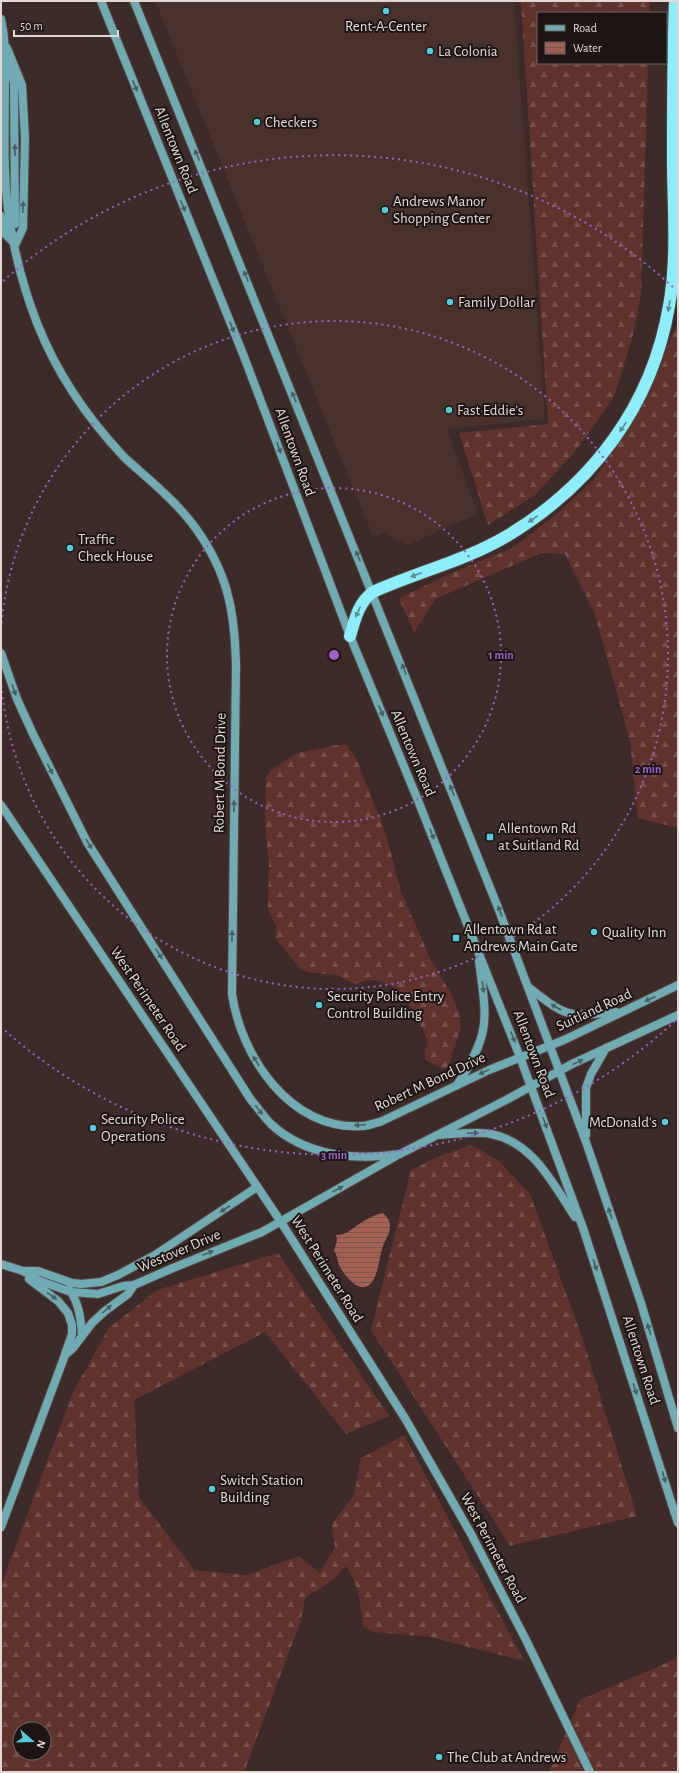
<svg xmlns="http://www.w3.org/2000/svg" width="679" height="1773" viewBox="0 0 679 1773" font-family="'Alegreya Sans',sans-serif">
<defs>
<pattern id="forest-firs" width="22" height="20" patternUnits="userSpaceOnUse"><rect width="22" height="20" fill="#5f332c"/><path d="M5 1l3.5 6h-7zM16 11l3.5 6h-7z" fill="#76504a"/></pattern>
<pattern id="water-rules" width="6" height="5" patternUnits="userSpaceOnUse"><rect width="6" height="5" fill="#a56054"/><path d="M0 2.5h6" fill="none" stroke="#7e544c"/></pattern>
</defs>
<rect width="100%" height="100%" fill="#3c2b28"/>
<path fill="#49312c" d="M155,1h359l31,418 -98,10 31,85 -70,31 -25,-12 -10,4z"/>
<g fill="url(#forest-firs)" fill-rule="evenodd">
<path d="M521,1h129v12h-112v50h110l-7,231 -9,45 -18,58 -40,56 -39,42 -47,30 -29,-92 89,-9z"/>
<path d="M676,326l2,7v495l-40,-10 -8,-76 -16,-60 -20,-70 -29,-58 -23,-1 -107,46 -21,34 -15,-35 55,-26 58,-24 44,-33 39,-37 43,-66z"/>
<path d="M337,745h10l9,13 30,76 15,58 29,66 23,39 7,18 1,13 -13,39 -5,2 -18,-9v-10l3,-7 -4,-11 -17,-32 -9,-11 -18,-8 -13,-1 -12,4 -19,-9 -29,-3 -7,-4 -25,-30 2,-10 -6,-11 -3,-9 1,-44 -3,-27 -1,-23 1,-36 5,-8 26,-17z"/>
<path d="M472,1145l28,17 30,32 53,146 54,176 -127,30 -139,-216 40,-160 29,-14z"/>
<path d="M278,1253l111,163 -43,18 -81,-102 -131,68 5,97 55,73 53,5 52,-19 20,17 16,-25 -3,-24 22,-29 7,-37 43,-23 120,226 -94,-24 -55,-5 -12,-5c-2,-22 -4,-42 -17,-61l-14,15 -27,17 -4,22 -57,152h-243v-187l72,-193 36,-64 48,-38zM20,1729h24v24h-24z"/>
<path d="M678,1658v114h-129l31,-72z"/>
</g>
<path fill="url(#water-rules)" d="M383,1213c4,4 7,7 7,13 0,9 -6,15 -8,23 -3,10 -5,41 -21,38 -9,-2 -18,-14 -22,-22 -2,-4 -1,-9 -5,-14l3,-11 -1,-5c11,0 14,-5 23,-11 7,-5 15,-9 24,-11z"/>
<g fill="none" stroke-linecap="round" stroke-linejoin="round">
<defs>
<g id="secondary">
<path d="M101,1l142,353 107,282 67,162 103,259 63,171 95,295"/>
<path d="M134,1l363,904 89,237 55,161 37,125"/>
<path d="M1,19c5,22 4,42 4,65 0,28 -1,57 0,86 1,50 14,107 32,153 20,51 51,96 88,135 13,12 27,23 40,36 25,23 46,53 58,85 10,28 12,56 13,85l-4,330c9,63 59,137 130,132 6,0 12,-3 18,-4l109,-52 75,-30 114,-55"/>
<path d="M7,48l15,37 3,53 -2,90 -8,17"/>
<path d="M10,66l4,17 1,141"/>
<path d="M1,216l4,18 10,10"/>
<path d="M1,653l16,46 16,35 54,108 164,258c7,8 13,17 20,24 34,32 85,37 129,30l106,-54 66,-36 106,-49"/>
<path d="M1,805l280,417 125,198 65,114 55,106 64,132"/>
<path d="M528,987c14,10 28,24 45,27 14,2 30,-1 43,-2"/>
<path d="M457,1085c34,-52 30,-65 22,-124"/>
<path d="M439,1135c17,-1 35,-4 52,-1 42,8 62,50 84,83"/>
<path d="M586,1135v-47l5,-14 15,-26"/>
<path d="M1,1264l22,7 17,10 31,11 27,2 25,-8 11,-1"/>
<path d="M23,1271h15l34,12 9,1 20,-2 17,-7 37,-20 102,-68"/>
<path d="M29,1279l29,22 10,12 4,12v9l-7,20"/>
<path d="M69,1289c10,14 12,30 13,47"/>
<path d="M1,1527l64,-172 8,-7 19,-25 13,-12 23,-17 6,-9 39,-17 89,-36 134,-76"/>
</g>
<path id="highway" d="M350,636c5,-16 8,-33 23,-44 44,-20 92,-31 134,-56 85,-51 145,-130 162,-230 9,-49 4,-99 4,-148 0,-53 0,-105 2,-157"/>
</defs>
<use href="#secondary" stroke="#574744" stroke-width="10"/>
<use href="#highway" stroke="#574744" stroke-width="14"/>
<use href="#secondary" stroke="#70abb4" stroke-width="8"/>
<use href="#highway" stroke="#8dedfb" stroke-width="12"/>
</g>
<defs><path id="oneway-solid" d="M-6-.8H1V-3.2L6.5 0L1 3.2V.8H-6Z"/></defs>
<g fill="#466064">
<use href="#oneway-solid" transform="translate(135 86) rotate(68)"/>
<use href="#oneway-solid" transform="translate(15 150) rotate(-90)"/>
<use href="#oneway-solid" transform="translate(197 155) rotate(-112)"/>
<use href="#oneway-solid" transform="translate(183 206) rotate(68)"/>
<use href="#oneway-solid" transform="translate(23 207) rotate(-88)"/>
<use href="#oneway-solid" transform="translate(246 276) rotate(-112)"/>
<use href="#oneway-solid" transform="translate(232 327) rotate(68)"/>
<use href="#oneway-solid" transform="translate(294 397) rotate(-112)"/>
<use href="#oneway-solid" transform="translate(279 448) rotate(70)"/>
<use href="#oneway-solid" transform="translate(358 556) rotate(-112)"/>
<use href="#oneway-solid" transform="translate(404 669) rotate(-112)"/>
<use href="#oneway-solid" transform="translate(14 690) rotate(71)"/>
<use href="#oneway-solid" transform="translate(381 711) rotate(67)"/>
<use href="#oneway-solid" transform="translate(50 769) rotate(63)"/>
<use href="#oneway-solid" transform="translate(452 790) rotate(-112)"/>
<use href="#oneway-solid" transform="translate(234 806) rotate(-89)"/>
<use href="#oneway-solid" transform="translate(432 834) rotate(68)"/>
<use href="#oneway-solid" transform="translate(89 844) rotate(59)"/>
<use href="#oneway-solid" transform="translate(500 911) rotate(-110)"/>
<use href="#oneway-solid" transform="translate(232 936) rotate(-89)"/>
<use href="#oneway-solid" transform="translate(159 954) rotate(58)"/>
<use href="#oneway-solid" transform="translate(483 987) rotate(82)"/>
<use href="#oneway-solid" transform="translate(650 999) rotate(155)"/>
<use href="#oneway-solid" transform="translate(556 1007) rotate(-150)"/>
<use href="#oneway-solid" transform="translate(513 1037) rotate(69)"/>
<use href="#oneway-solid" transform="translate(256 1061) rotate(-122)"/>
<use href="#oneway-solid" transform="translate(578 1062) rotate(-26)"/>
<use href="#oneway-solid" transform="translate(484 1072) rotate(154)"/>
<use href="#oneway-solid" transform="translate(259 1110) rotate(52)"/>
<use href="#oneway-solid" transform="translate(545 1123) rotate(70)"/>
<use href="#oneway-solid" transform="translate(360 1125) rotate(176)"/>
<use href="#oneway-solid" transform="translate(473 1133) rotate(-1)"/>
<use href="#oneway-solid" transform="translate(338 1189) rotate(-28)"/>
<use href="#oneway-solid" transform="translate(225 1209) rotate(147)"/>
<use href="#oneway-solid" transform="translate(610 1213) rotate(-109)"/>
<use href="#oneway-solid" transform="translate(208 1253) rotate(-22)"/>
<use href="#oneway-solid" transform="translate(595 1265) rotate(72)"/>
<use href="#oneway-solid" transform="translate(52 1296) rotate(36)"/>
<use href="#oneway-solid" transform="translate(107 1309) rotate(-40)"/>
<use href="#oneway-solid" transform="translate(649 1329) rotate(-107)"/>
<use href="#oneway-solid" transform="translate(635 1389) rotate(72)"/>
<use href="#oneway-solid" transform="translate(664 1477) rotate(73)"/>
</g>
<g fill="#5b8c93">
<use href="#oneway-solid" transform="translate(669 306) rotate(100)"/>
<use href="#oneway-solid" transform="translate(623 427) rotate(123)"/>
<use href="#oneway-solid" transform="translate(533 519) rotate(146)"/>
<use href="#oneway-solid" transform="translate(416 575) rotate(159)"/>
<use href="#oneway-solid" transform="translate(358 612) rotate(113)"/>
</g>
<g fill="none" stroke="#9a60c6" stroke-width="2" stroke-dasharray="2 4">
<circle cx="334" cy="655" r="167"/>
<path d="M1 629A334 334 0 1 1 1 681"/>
<path d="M675 1021A500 500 0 0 1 3 1029M3 281A500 500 0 0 1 675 289"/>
</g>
<g fill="#53cbdb" stroke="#1d1514" stroke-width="1.5">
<circle cx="386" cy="11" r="4"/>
<circle cx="430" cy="51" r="4"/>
<circle cx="257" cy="122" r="4"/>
<circle cx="385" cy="210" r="4"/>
<circle cx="450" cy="302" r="4"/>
<circle cx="449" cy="410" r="4"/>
<circle cx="70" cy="548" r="4"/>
<rect x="486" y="833" width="8" height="8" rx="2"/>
<circle cx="594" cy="932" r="4"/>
<rect x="452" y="934" width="8" height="8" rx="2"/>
<circle cx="319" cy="1005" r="4"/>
<circle cx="665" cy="1122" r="4"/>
<circle cx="93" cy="1128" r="4"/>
<circle cx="212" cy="1489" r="4"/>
<circle cx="439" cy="1757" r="4"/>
</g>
<g text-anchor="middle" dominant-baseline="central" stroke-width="4" stroke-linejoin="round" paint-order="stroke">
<g font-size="15" fill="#e3d8d6" stroke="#1d1514" text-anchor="start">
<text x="386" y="26" text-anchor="middle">Rent-A-Center</text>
<text x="438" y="51">La Colonia</text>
<text x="265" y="122">Checkers</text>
<text x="393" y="201">Andrews Manor<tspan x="393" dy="17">Shopping Center</tspan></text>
<text x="458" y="302">Family Dollar</text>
<text x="457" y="410">Fast Eddie's</text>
<text x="78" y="539">Traffic<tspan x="78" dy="17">Check House</tspan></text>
<text x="498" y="828">Allentown Rd<tspan x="498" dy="17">at Suitland Rd</tspan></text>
<text x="464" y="929">Allentown Rd at<tspan x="464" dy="17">Andrews Main Gate</tspan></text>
<text x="602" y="932">Quality Inn</text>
<text x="327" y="996">Security Police Entry<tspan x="327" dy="17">Control Building</tspan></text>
<text x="101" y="1119">Security Police<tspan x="101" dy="17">Operations</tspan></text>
<text x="657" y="1122" text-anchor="end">McDonald's</text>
<text x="220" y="1480">Switch Station<tspan x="220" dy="17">Building</tspan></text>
<text x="447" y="1757">The Club at Andrews</text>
</g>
<g font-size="15" fill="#e3d8d6" stroke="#1d1514">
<text transform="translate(176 150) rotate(68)">Allentown Road</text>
<text transform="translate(295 452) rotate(70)">Allentown Road</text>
<text transform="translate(413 753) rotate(67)">Allentown Road</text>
<text transform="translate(220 773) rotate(-89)">Robert M Bond Drive</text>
<text transform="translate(148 999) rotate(56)">West Perimeter Road</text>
<text transform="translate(594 1010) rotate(-25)">Suitland Road</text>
<text transform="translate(534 1054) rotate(69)">Allentown Road</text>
<text transform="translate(430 1082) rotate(-25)">Robert M Bond Drive</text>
<text transform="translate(179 1251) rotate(-23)">Westover Drive</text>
<text transform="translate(327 1269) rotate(58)">West Perimeter Road</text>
<text transform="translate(641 1360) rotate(72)">Allentown Road</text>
<text transform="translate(493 1548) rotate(62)">West Perimeter Road</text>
</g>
</g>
<circle cx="334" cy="655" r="6" fill="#9a60c6" stroke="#1d1514" stroke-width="2"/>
<g font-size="12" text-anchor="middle" font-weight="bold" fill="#9a60c6" stroke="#1d1514" stroke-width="4" stroke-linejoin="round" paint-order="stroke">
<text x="501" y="659">1 min</text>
<text x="648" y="773">2 min</text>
<text x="334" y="1159">3 min</text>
</g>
<rect width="679" height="1773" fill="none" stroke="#e3d8d6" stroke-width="4"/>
<rect x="537" y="12" width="130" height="52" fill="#1d1514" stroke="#6c6362"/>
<rect x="545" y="25" width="20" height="6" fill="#70abb4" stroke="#6c6362"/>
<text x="573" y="32" font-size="12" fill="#e3d8d6">Road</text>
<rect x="545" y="42" width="20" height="12" fill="url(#water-rules)" stroke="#6c6362"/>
<text x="573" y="52" font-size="12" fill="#e3d8d6">Water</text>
<g transform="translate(32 1741) rotate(110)"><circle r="19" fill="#1d1514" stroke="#6c6362"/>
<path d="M0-3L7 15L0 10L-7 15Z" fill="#53cbdb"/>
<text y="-6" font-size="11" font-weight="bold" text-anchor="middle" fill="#e3d8d6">N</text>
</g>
<path d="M14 30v6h104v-6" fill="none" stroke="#e3d8d6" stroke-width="2"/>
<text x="20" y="30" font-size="12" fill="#e3d8d6" stroke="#1d1514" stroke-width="3" paint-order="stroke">50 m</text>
</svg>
